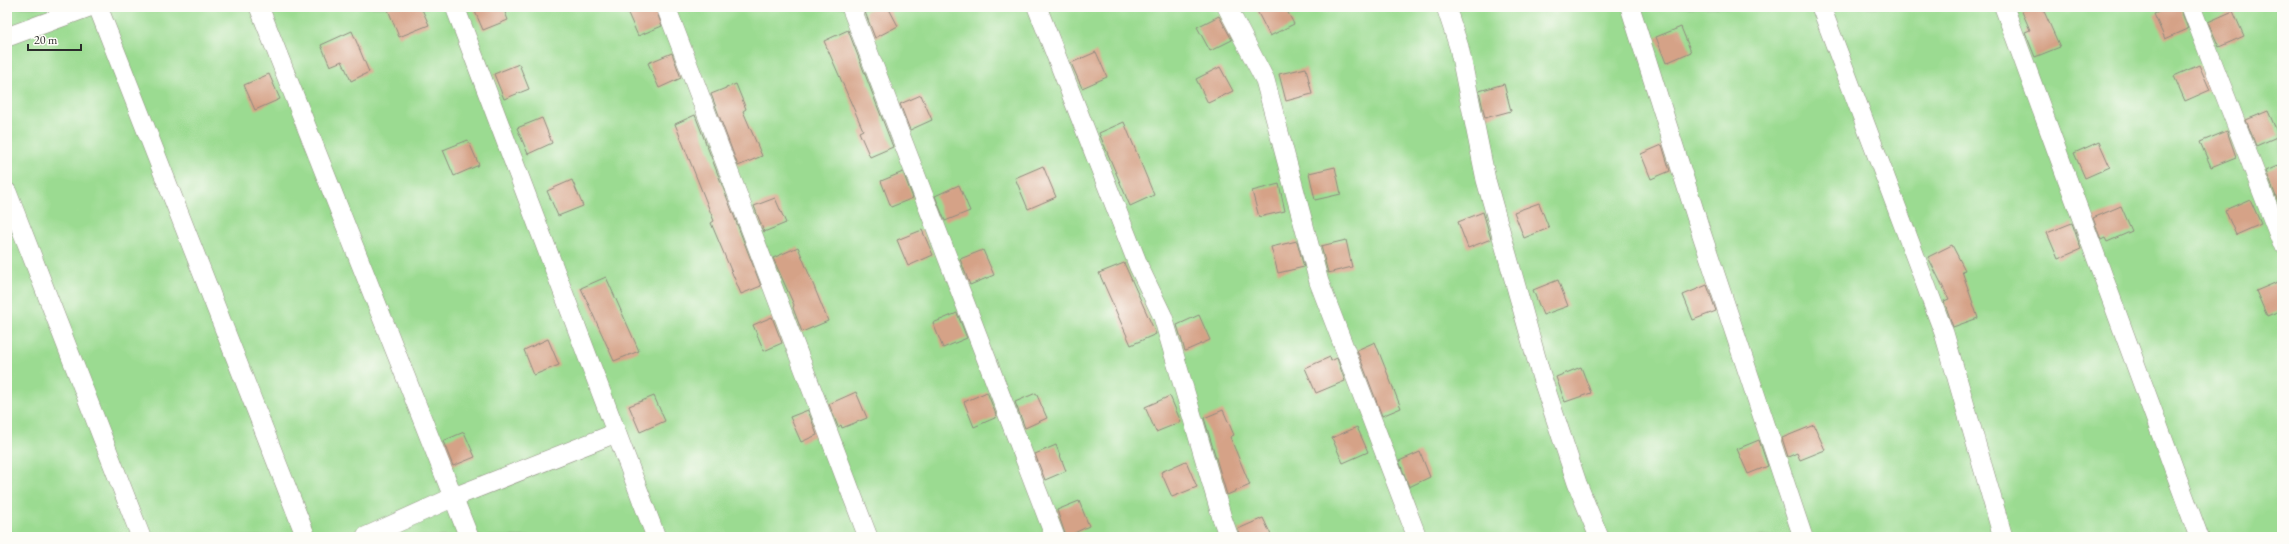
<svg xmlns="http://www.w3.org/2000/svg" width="2289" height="544" viewBox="0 0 2289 544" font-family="'EB Garamond',serif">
<rect width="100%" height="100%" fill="#fdfcf7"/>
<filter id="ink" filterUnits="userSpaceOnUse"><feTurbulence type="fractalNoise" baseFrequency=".025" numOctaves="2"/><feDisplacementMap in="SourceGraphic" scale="8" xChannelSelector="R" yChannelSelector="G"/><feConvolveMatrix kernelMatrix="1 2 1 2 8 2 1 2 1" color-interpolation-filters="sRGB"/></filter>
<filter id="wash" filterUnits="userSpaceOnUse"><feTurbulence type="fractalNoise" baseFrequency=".012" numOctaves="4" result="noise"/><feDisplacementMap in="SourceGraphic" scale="16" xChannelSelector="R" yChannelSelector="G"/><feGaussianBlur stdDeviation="0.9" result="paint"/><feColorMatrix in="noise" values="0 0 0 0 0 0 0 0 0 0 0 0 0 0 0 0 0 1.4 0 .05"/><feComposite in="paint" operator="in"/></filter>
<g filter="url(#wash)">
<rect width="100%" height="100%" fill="#f2e9d1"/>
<rect fill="#9bdb91" stroke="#63835e" x="7" y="7" width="2275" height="530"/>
<g id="blocks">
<g fill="#d5a287">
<path d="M387,7h34l8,18 -30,12z"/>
<path d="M473,7h30l5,13 -25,10z"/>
<path d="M636,7h19l7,19 -24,10 -11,-25z"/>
<path d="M874,7h14l10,19 -23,12 -10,-26z"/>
<path d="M1266,7h19l9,17 -24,12 -13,-25z"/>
<path d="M2020,7h22l18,40 -25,10 -10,-25 5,-2z"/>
<path d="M2170,7h10l8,22 -23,10 -11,-25z"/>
<path d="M2233,11l11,25 -25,11 -11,-25z"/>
<path d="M1219,16l13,24 -22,11 -13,-24z"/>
<path d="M1681,27l10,25 -25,11 -10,-26z"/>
<path d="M848,30l45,117 -23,10 -11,-25 4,-2 -39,-89z"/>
<path d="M352,31l17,41 -18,9 -9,-20 -12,5 -9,-21z"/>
<path d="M1096,52l11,25 -25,11 -11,-25z"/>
<path d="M672,53l9,25 -22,10 -11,-25z"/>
<path d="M519,64l10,25 -25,10 -10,-25z"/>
<path d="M2199,65l11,25 -25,11 -11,-25z"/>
<path d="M1220,67l13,24 -25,12 -12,-24z"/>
<path d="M1306,68l6,26 -26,7 -7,-27z"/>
<path d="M269,74l11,25 -25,11 -11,-25z"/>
<path d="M736,84l10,25 -3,2 19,45 -24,10 -27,-72z"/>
<path d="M1504,84l7,27 -26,7 -6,-27z"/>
<path d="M921,95l11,25 -22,10 -10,-26z"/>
<path d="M2268,111l11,25 -23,10 -10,-26z"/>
<path d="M695,115l66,171 -20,8 -30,-71 3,-2 -39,-97z"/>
<path d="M542,118l10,25 -24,11 -11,-26z"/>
<path d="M1124,122l30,73 -24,11 -31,-73z"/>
<path d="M2227,131l9,26 -25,10 -11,-25z"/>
<path d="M468,140l11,25 -25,11 -11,-26z"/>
<path d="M2099,142l11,25 -25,11 -11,-25z"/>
<path d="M1662,145l8,26 -19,8 -10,-25z"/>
<path d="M2282,164v48l-16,-41z"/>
<path d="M1043,166l13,31 -28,12 -13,-31z"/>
<path d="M1335,167l6,27 -26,6 -6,-27z"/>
<path d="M903,172l10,26 -22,9 -10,-26z"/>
<path d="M572,180l11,26 -25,10 -11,-25z"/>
<path d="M1279,184l6,27 -26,6 -7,-26z"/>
<path d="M959,185l11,26 -25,10 -10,-25z"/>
<path d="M775,198l11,25 -22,9 -10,-26z"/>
<path d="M2250,199l11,25 -25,11 -11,-25z"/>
<path d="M1539,203l10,25 -25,10 -10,-26z"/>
<path d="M2121,206l11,25 -25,11 -2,-4 -4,2 -8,-22z"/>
<path d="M1483,212l8,27 -23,9 -10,-26z"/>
<path d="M2072,223l9,26 -23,10 -11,-26z"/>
<path d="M922,230l11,25 -25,11 -11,-26z"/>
<path d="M1346,240l6,27 -24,6 -7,-27z"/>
<path d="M1297,241l7,26 -26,6 -7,-26z"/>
<path d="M1952,245l13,25 -3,1 16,47 -25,9 -9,-26 5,-2 -21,-42z"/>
<path d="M798,247l30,74 -26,11 -9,-24 1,-3 -21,-47z"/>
<path d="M983,250l11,25 -24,10 -10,-26z"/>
<path d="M1124,263l32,71 -25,11 -32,-72z"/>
<path d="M606,277l33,74 -25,10 -33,-73z"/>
<path d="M1558,280l10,26 -25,9 -10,-25z"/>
<path d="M2282,280v30l-15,6 -11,-25z"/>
<path d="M1707,285l9,26 -23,9 -10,-25z"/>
<path d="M957,313l10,25 -24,10 -10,-25z"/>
<path d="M1199,315l11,25 -25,11 -8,-26z"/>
<path d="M772,317l10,26 -18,8 -11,-26z"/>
<path d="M548,339l11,26 -25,10 -10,-25z"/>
<path d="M1375,342l26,66 -19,8 -25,-66z"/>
<path d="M1330,357l1,4 6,-3 8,23 -29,12 -11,-25z"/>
<path d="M1581,367l10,26 -26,9 -9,-25z"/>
<path d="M856,392l11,26 -25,10 -1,-3 -3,2 -9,-23z"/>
<path d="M987,392l10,25 -23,10 -10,-25z"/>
<path d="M1036,393l11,25 -22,10 -10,-26z"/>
<path d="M654,396l11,25 -25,11 -11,-26z"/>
<path d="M1170,396l11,26 -25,10 -11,-25z"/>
<path d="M808,410l9,25 -16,7 -11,-25z"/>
<path d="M1223,410l11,25 -4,2 20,48 -23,10 -23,-77z"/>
<path d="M1814,425l11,25 -25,10 -3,-7 -9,4 -6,-19z"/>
<path d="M1357,427l11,25 -25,11 -11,-25z"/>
<path d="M464,432l11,25 -22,9 -10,-25z"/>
<path d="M1759,440l9,26 -20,8 -11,-25z"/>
<path d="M1056,445l10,26 -21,9 -10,-26z"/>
<path d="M1420,452l10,25 -21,10 -10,-26z"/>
<path d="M1186,461l11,26 -25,10 -11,-25z"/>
<path d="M1079,501l10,25 -23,11 -9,-27z"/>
<path d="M1263,518l9,19h-32l-2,-8z"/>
</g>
</g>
</g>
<g filter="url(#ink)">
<use href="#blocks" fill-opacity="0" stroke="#8e8a7e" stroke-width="1"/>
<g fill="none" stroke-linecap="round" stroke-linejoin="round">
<defs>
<g id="minor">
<path d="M98,7l208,530"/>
<path d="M259,7l210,530"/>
<path d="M455,7l201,530"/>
<path d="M666,7l202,530"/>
<path d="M851,7l204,530"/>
<path d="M1037,7l102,260 24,50 59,201 7,19"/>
<path d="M1227,7l38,73 54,202 98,255"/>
<path d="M1446,7l13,40 27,133 55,195 36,108 22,54"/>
<path d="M1630,7l70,222 103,308"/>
<path d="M1821,7l123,326 59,204"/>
<path d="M2004,7l195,530"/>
<path d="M2191,7l91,236"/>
<path d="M7,37l82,-30"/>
<path d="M7,192l134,345"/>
<path d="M365,537l89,-40 162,-64"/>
</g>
</defs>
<use href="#minor" stroke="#8e8a7e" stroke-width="20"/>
<use href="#minor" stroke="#fff" stroke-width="19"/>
</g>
</g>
<rect width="2289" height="544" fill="none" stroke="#fdfcf7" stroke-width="24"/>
<path d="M28 44v6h53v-6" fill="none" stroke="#2b2b2b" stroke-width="2"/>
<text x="34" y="44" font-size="12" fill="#2b2b2b" stroke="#fdfcf7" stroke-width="3" paint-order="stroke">20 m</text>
</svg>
